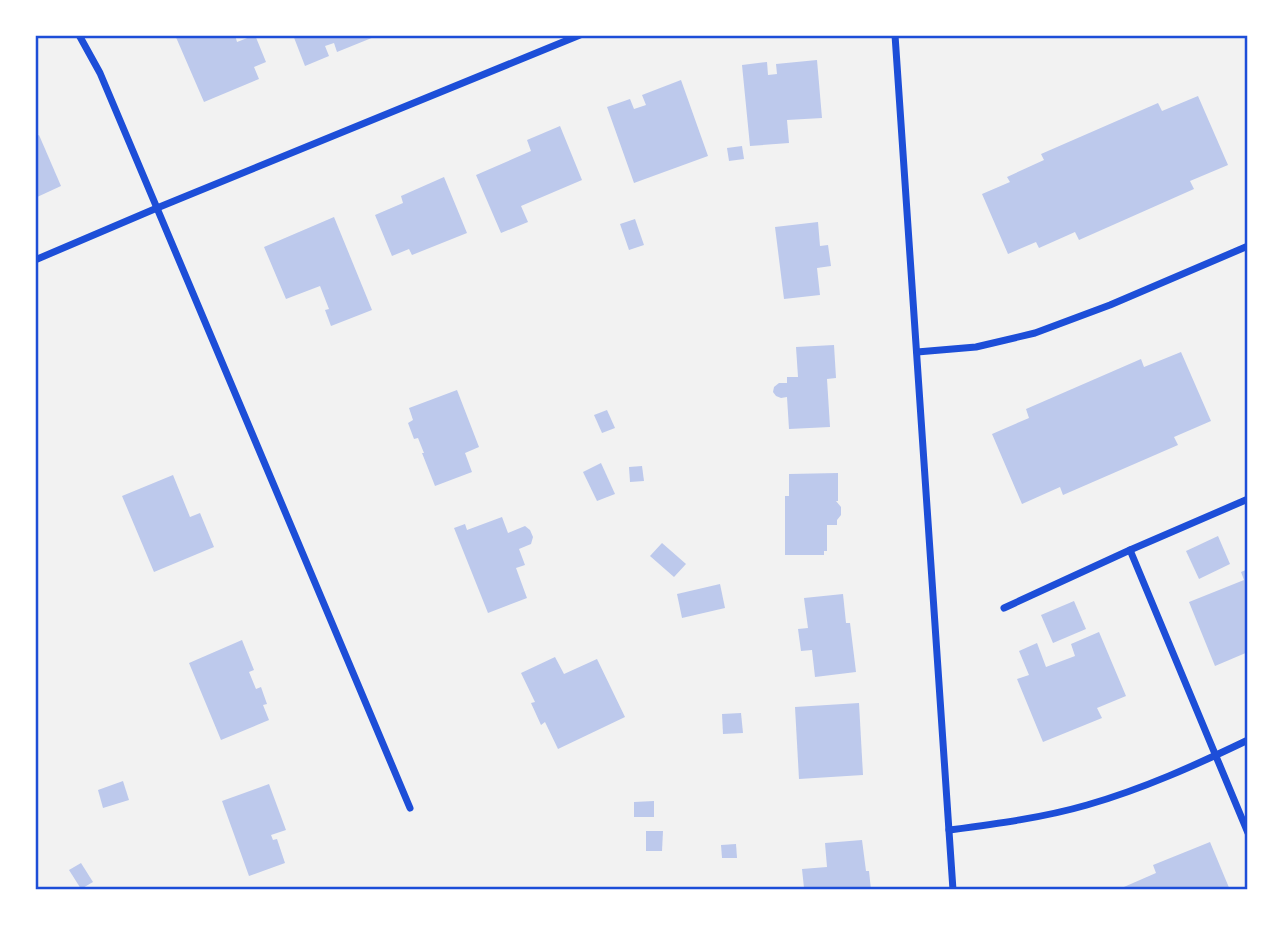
<svg xmlns="http://www.w3.org/2000/svg" width="1283" height="925" viewBox="0 0 1283 925" font-family="'Libre Baskerville',serif">
<rect width="100%" height="100%" fill="#f2f2f2"/>
<g fill="#bdc9ec">
<path d="M175,35h60l2,7 18,-7 11,27 -12,5 5,12 -55,23z"/>
<path d="M293,35h86l-42,17 -3,-9 -9,3 4,10 -24,10z"/>
<path d="M817,60l5,58 -35,2 2,23 -39,3 -8,-81 25,-3 1,13 9,-1 -1,-10z"/>
<path d="M681,80l27,76 -74,27 -27,-76 23,-8 4,10 12,-4 -4,-10z"/>
<path d="M1198,96l30,69 -38,16 4,8 -115,51 -4,-8 -36,16 -3,-6 -28,12 -26,-60 28,-12 -3,-5 37,-17 -3,-6 117,-51 4,8z"/>
<path d="M560,126l22,54 -61,26 7,16 -27,11 -25,-58 55,-24 -4,-11z"/>
<path d="M39,135l22,51 -26,12v-61z"/>
<path d="M742,146l2,13 -15,2 -2,-13z"/>
<path d="M444,177l23,56 -55,22 -3,-6 -17,7 -17,-41 28,-12 -2,-7z"/>
<path d="M334,217l38,93 -41,16 -6,-16 4,-1 -9,-23 -34,13 -22,-52z"/>
<path d="M635,219l9,26 -15,5 -9,-26z"/>
<path d="M818,222l2,24 8,-1 3,21 -14,2 3,27 -36,4 -9,-72z"/>
<path d="M834,345l2,33 -9,1 3,48 -41,2 -2,-32 -6,1 -5,-2 -3,-4 1,-5 5,-4h8v-6h11l-2,-30z"/>
<path d="M1181,352l30,69 -37,16 4,8 -115,50 -3,-8 -38,17 -30,-70 37,-16 -3,-9 115,-50 3,8z"/>
<path d="M457,390l22,57 -14,6 7,19 -37,14 -13,-33h2l-6,-15 -4,1 -6,-16 5,-3 -4,-12z"/>
<path d="M607,410l8,18 -13,5 -8,-18z"/>
<path d="M601,463l14,31 -18,7 -14,-29z"/>
<path d="M642,466l2,15 -14,1 -1,-15z"/>
<path d="M838,473v28h-2l5,6v8l-4,5v5h-10v26h-3v4h-39v-59h4v-22z"/>
<path d="M173,475l17,42 10,-4 14,34 -60,25 -32,-76z"/>
<path d="M502,517l6,16 17,-7 5,4 3,7 -2,7 -12,5 6,16 -9,3 11,30 -39,15 -34,-85 11,-4 2,6z"/>
<path d="M1218,536l12,28 -31,15 -13,-28z"/>
<path d="M662,543l24,21 -12,13 -24,-21z"/>
<path d="M1248,569v83l-33,14 -26,-64 55,-22 -3,-8z"/>
<path d="M720,584l5,24 -43,10 -5,-24z"/>
<path d="M843,594l3,29h4l6,49 -41,5 -3,-27 -11,1 -3,-22 10,-1 -4,-30z"/>
<path d="M1074,601l12,28 -33,14 -12,-28z"/>
<path d="M1099,632l27,64 -29,12 5,10 -59,24 -26,-63 12,-4 -10,-24 18,-8 9,24 29,-11 -4,-12z"/>
<path d="M242,640l12,30 -5,2 7,17 5,-2 6,17 -4,1 6,15 -48,20 -32,-77z"/>
<path d="M555,657l9,17 33,-15 28,58 -67,32 -13,-27 -4,3 -10,-22 4,-1 -14,-29z"/>
<path d="M859,703l4,72 -64,4 -4,-72z"/>
<path d="M741,713l2,20 -20,1 -1,-20z"/>
<path d="M123,781l6,19 -26,8 -5,-18z"/>
<path d="M269,784l17,46 -15,5 2,5 4,-1 8,24 -36,13 -27,-75z"/>
<path d="M654,801v16h-20v-15z"/>
<path d="M646,831h17l-1,20h-16z"/>
<path d="M862,840l4,31h3l2,19h-63v-2h-4l-2,-19 25,-2 -2,-24z"/>
<path d="M1210,842l20,48h-113l39,-17 -3,-8z"/>
<path d="M736,844l1,14h-15l-1,-13z"/>
<path d="M81,863l12,19 -12,7 -12,-19z"/>
</g>
<g fill="none" stroke-linecap="round" stroke-linejoin="round">
<g stroke="#1d4ed8" stroke-width="7">
<path d="M79,35l21,38 310,735"/>
<path d="M895,35l58,855"/>
<path d="M35,260l122,-52 423,-173"/>
<path d="M917,352l59,-5 59,-14 75,-28 138,-59"/>
<path d="M1130,550l118,283"/>
<path d="M1004,608l126,-58 118,-51"/>
<path d="M949,830c46,-6 93,-12 138,-25 56,-16 109,-40 161,-65"/>
</g>
</g>
<rect width="1283" height="925" fill="none" stroke="#ffffff" stroke-width="74"/>
<rect x="37" y="37" width="1209" height="851" fill="none" stroke="#1d4ed8" stroke-width="2.5"/>
</svg>
